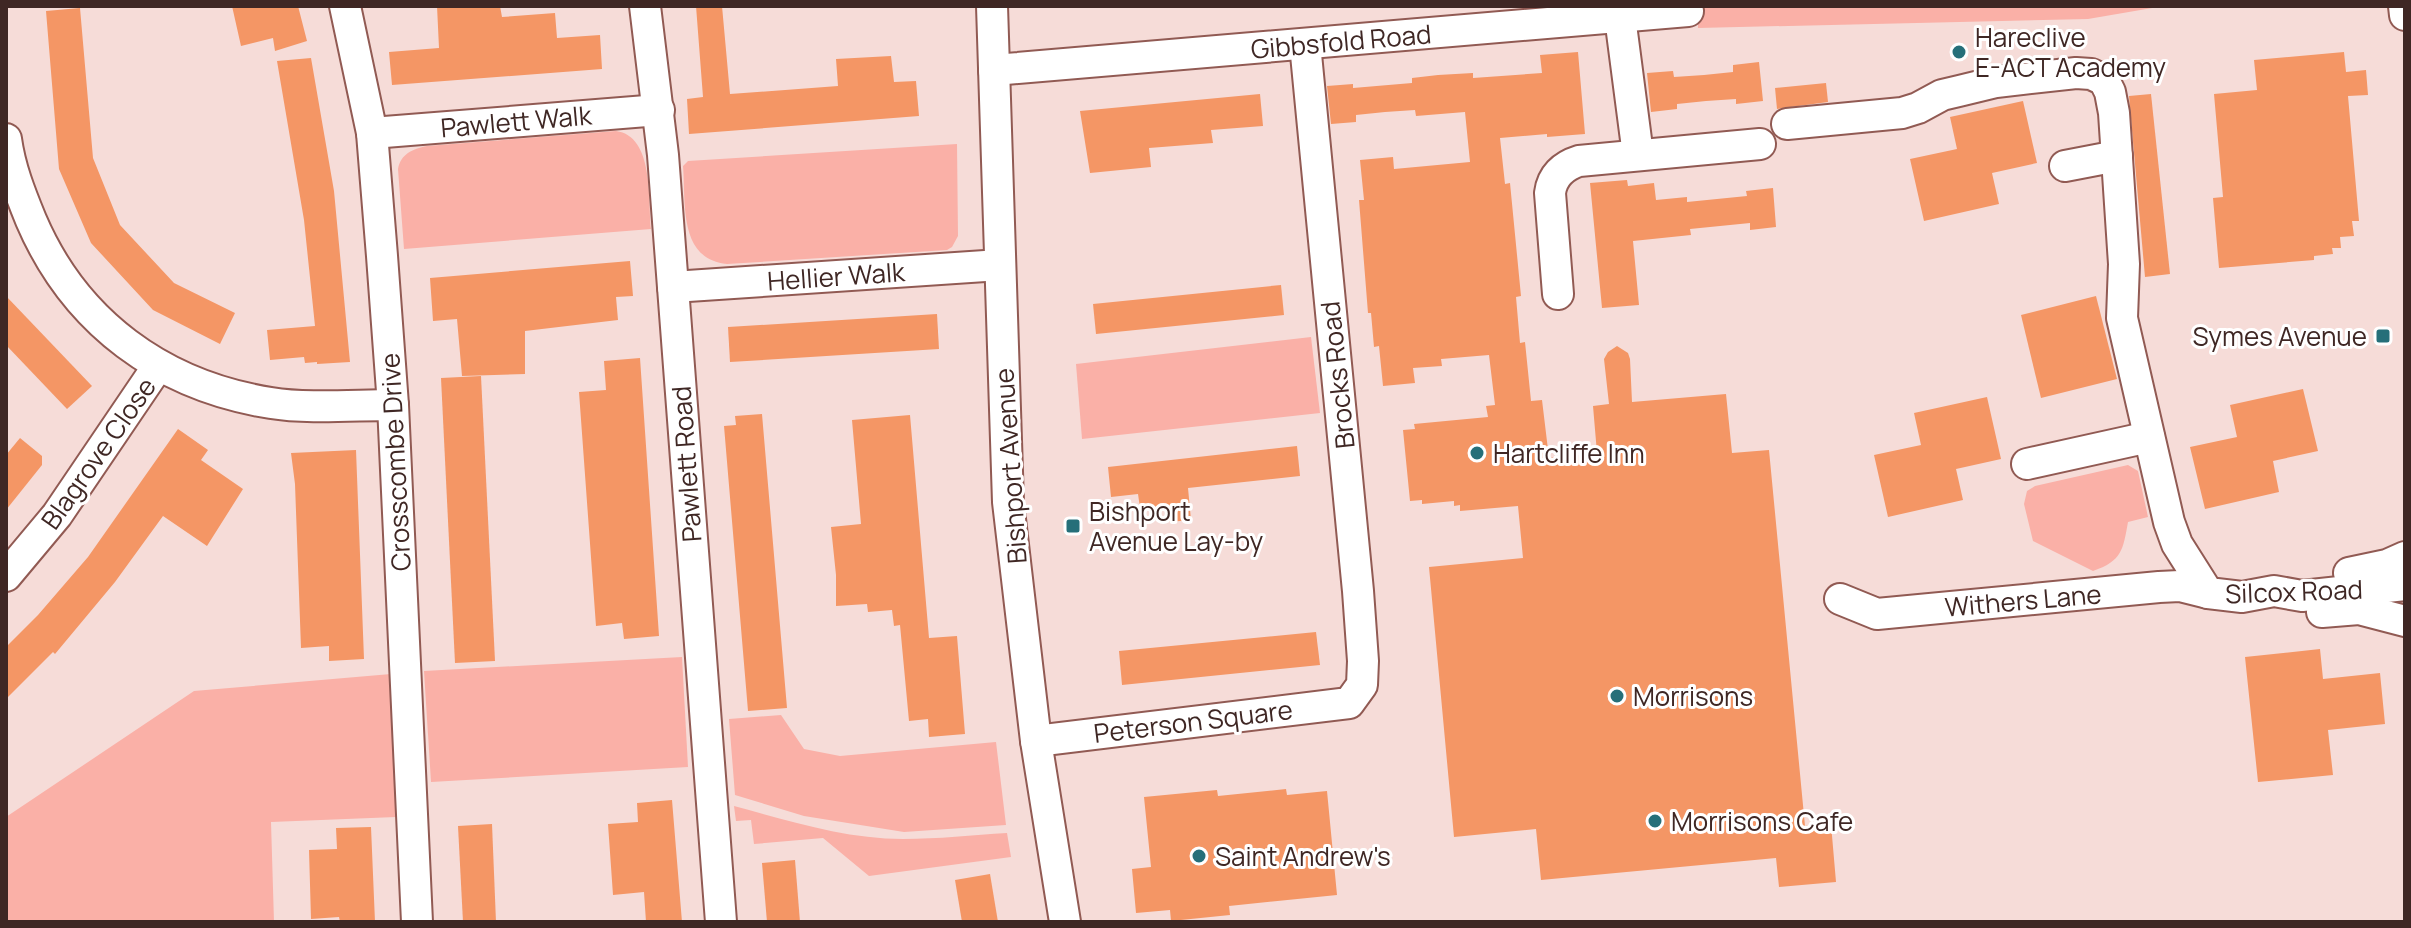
<svg xmlns="http://www.w3.org/2000/svg" width="2411" height="928" viewBox="0 0 2411 928" font-family="Manrope,sans-serif">
<rect width="100%" height="100%" fill="#f6dcd8"/>
<g fill="#fab0a7">
<path d="M1697,6h461v1l-70,12 -390,9z"/>
<path d="M616,131c38,5 32,68 35,98l-247,20 -6,-80c3,-15 14,-20 29,-23z"/>
<path d="M957,144l1,92 -6,11 -5,3 -220,14c-49,-5 -41,-61 -44,-98l5,-5z"/>
<path d="M1311,337l9,76 -238,26 -6,-75z"/>
<path d="M2128,465l10,6 10,46 -20,5c-5,28 -6,39 -35,49l-60,-30 -9,-37 3,-13 8,-5z"/>
<path d="M682,657l6,110 -257,15 -7,-111z"/>
<path d="M391,674l5,143 -125,5 3,100h-268v-105l188,-126z"/>
<path d="M781,715l23,34 36,7 156,-14 10,83 -102,7 -100,-16 -69,-21 -6,-76z"/>
<path d="M734,806c55,15 112,33 169,33 35,0 70,-4 104,-6l4,24 -142,19 -46,-38 -69,6 -3,-24 -15,1z"/>
</g>
<g fill="#f49665">
<path d="M232,6h66l9,35 -32,10 -2,-13 -32,8z"/>
<path d="M437,6h63l2,11 53,-4 2,25 43,-3 2,34 -210,16 -3,-33 50,-4z"/>
<path d="M696,6h26l8,88 108,-8 -2,-27 55,-3 3,26 22,-1 3,35 -230,18 -2,-35 16,-2z"/>
<path d="M80,8l13,150 27,67 54,58 61,30 -15,31 -67,-34 -62,-67 -32,-74 -13,-158z"/>
<path d="M1578,52l7,82 -38,3v-3l-47,4 5,46 5,-1 11,113 -5,1 4,46 5,-1 6,59 11,-1 7,58 48,-5 -4,-47 16,-2 -5,-45 4,-7 9,-6 11,7 2,6 2,43 94,-8 6,59 37,-3 36,376 26,-2 5,58 -57,5 -3,-29 -235,22 -5,-51 -82,8 -25,-270 94,-9 -5,-52 -58,5v-6l-6,1v-5l-32,3v-4l-12,1 -7,-71 12,-1 -1,-5 74,-7 -2,-11 9,-1 -6,-50 -48,4 1,7 -29,2 2,15 -32,3 -4,-40 -5,1 -3,-34h-3l-9,-113h5l-4,-40 33,-3 1,12 76,-7 -5,-50 -49,4 -1,-6 -30,2 -29,3v7l-25,2 -4,-38 26,-2v4l59,-5v-5l26,-3 35,-2v5l69,-5 -2,-18z"/>
<path d="M2344,52l2,20 20,-2 2,25 -20,1 11,125h-7l2,15 -14,1 1,11h-9l1,6 -19,2v4l-95,8 -6,-70 10,-1 -9,-103 43,-4 -3,-30z"/>
<path d="M311,58l23,133 16,171 -33,2v-2l-12,1 -1,-6 -34,3 -3,-30 48,-4 -11,-106 -27,-159z"/>
<path d="M1759,62l4,39 -27,3v-5l-30,2 -29,3v5l-26,3 -4,-39 26,-2 1,6 30,-2 29,-3v-7z"/>
<path d="M1826,83l2,19 -51,7 -2,-21z"/>
<path d="M1260,94l3,32 -52,4 2,13 -64,5 2,19 -61,6 -10,-62z"/>
<path d="M2151,94l19,180 -25,3 -16,-181z"/>
<path d="M2023,101l14,62 -45,10 7,31 -75,17 -14,-62 47,-10 -7,-32z"/>
<path d="M1627,180l1,6 26,-3 2,17 31,-3v5l60,-6 -1,-5 27,-3 3,39 -26,3v-7l-60,6 1,6 -58,6 6,64 -37,3 -12,-125z"/>
<path d="M630,261l3,35 -17,1 2,23 -93,11v43l-63,2 -5,-57 -24,2 -3,-43z"/>
<path d="M1281,285l3,30 -188,19 -3,-30z"/>
<path d="M6,296l86,90 -25,23 -61,-64z"/>
<path d="M2096,296l21,83 -76,19 -20,-83z"/>
<path d="M937,314l2,35 -209,13 -2,-35z"/>
<path d="M640,358l19,278 -35,3 -2,-16 -26,3 -17,-234 27,-2 -2,-29z"/>
<path d="M481,376l14,285 -40,2 -14,-285z"/>
<path d="M2303,389l15,62 -45,10 6,31 -74,17 -15,-62 47,-10 -7,-32z"/>
<path d="M1987,397l14,62 -45,10 7,31 -75,17 -14,-62 47,-10 -7,-32z"/>
<path d="M762,414l25,294 -39,3 -24,-285 12,-1 -1,-9z"/>
<path d="M910,415l19,223 28,-2 8,98 -36,3 -1,-18 -19,2 -9,-96 -6,1 -2,-16 -24,2 -1,-8 -31,2v-31l-5,-48 30,-3 -9,-104z"/>
<path d="M178,429l30,21 -7,10 42,29 -36,57 -44,-30 -48,66 -60,72 -2,-2 -47,47v-52l32,-32 50,-58z"/>
<path d="M20,438l22,18v9l-36,45v-55z"/>
<path d="M1297,446l3,30 -112,12 3,32 -22,2 -2,-16 -27,2 -2,-14 -27,3 -3,-30z"/>
<path d="M356,450l8,209 -35,2v-15l-28,2 -6,-164 -4,-31z"/>
<path d="M1316,632l4,33 -198,20 -3,-34z"/>
<path d="M2320,649l3,30 57,-6 5,51 -57,6 5,45 -75,7 -13,-125z"/>
<path d="M1286,789l1,6 40,-4 10,104 -108,11 1,9 -59,6 -1,-11 -34,3 -4,-44 19,-2 -7,-70 73,-7 1,6z"/>
<path d="M672,800l10,122h-36l-2,-30 -31,3 -5,-71 30,-2 -1,-19z"/>
<path d="M492,824l4,98h-33l-5,-96z"/>
<path d="M371,827l4,95h-35l-1,-5 -28,2 -2,-69 28,-1 -1,-21z"/>
<path d="M795,860l5,62h-33l-5,-59z"/>
<path d="M990,874l8,48h-36l-7,-42z"/>
</g>
<g fill="none" stroke-linecap="round" stroke-linejoin="round">
<defs>
<g id="street">
<path d="M345,6l27,127 10,123 11,149 24,517"/>
<path d="M645,6l18,149 58,767"/>
<path d="M992,6l16,496 28,239 29,181"/>
<path d="M2404,6l1,9"/>
<path d="M1620,17l18,138"/>
<path d="M994,70l694,-59"/>
<path d="M1787,124l115,-11 16,-5 24,-13 17,-4 37,-9 80,-9 15,1 13,6 6,12 4,21 10,151 -2,54 47,204 8,22 31,49 34,4 32,-6 28,5 103,-11"/>
<path d="M372,133l287,-23"/>
<path d="M6,139c4,29 14,54 25,81 44,103 131,166 240,183 36,6 84,2 122,2"/>
<path d="M2065,166l52,-10"/>
<path d="M673,287l327,-22"/>
<path d="M1558,294l-8,-101c2,-17 13,-27 29,-32l181,-17"/>
<path d="M2027,464l122,-27"/>
<path d="M2349,573l38,-8 18,-8"/>
<path d="M6,576l51,-61 101,-149"/>
<path d="M1840,599l37,15 282,-27 21,-1 28,7"/>
<path d="M2322,612l37,-3 46,12"/>
<path d="M1036,741l313,-38 13,-18 1,-24 -5,-70 -53,-547"/>
</g>
</defs>
<use href="#street" stroke="#915a53" stroke-width="34"/>
<use href="#street" stroke="#fff" stroke-width="30"/>
</g>
<g fill="#266f79" stroke="#fff" stroke-width="3">
<circle cx="1959" cy="52" r="8"/>
<rect x="2375" y="328" width="16" height="16" rx="4"/>
<circle cx="1477" cy="453" r="8"/>
<rect x="1065" y="518" width="16" height="16" rx="4"/>
<circle cx="1617" cy="696" r="8"/>
<circle cx="1655" cy="821" r="8"/>
<circle cx="1199" cy="856" r="8"/>
</g>
<g text-anchor="middle" dominant-baseline="central" stroke-width="6" stroke-linejoin="round" paint-order="stroke">
<g font-size="26" fill="#3f2724" stroke="#fff" text-anchor="start">
<text x="1975" y="37">Hareclive<tspan x="1975" dy="30">E-ACT Academy</tspan></text>
<text x="2367" y="336" text-anchor="end">Symes Avenue</text>
<text x="1493" y="453">Hartcliffe Inn</text>
<text x="1089" y="511">Bishport<tspan x="1089" dy="30">Avenue Lay-by</tspan></text>
<text x="1633" y="696">Morrisons</text>
<text x="1671" y="821">Morrisons Cafe</text>
<text x="1215" y="856">Saint Andrew's</text>
</g>
<g font-size="26" fill="#3f2724" stroke="#fff">
<text transform="translate(1341 41) rotate(-5)">Gibbsfold Road</text>
<text transform="translate(516 121) rotate(-5)">Pawlett Walk</text>
<text transform="translate(836 276) rotate(-4)">Hellier Walk</text>
<text transform="translate(1337 375) rotate(-96)">Brocks Road</text>
<text transform="translate(98 453) rotate(-55)">Blagrove Close</text>
<text transform="translate(395 462) rotate(-93)">Crosscombe Drive</text>
<text transform="translate(686 464) rotate(-94)">Pawlett Road</text>
<text transform="translate(1010 466) rotate(-94)">Bishport Avenue</text>
<text transform="translate(2294 591) rotate(-2)">Silcox Road</text>
<text transform="translate(2023 600) rotate(-5)">Withers Lane</text>
<text transform="translate(1193 721) rotate(-7)">Peterson Square</text>
</g>
</g>
<rect width="2411" height="928" fill="none" stroke="#3f2724" stroke-width="16"/>
</svg>
